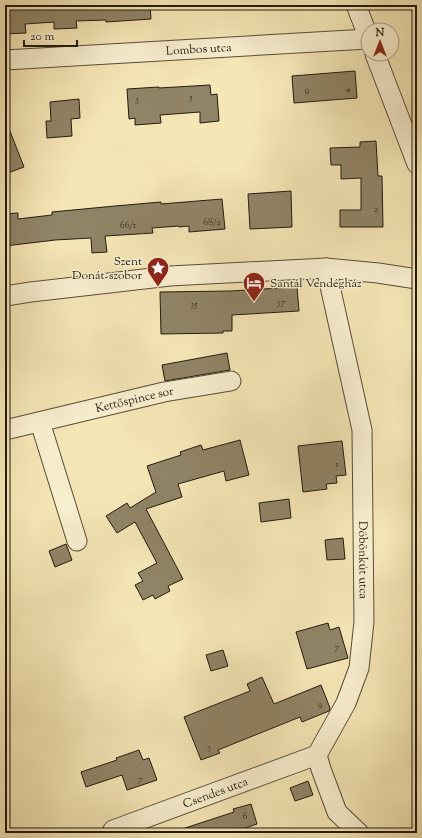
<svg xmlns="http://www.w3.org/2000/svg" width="422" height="838" font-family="'Sorts Mill Goudy',serif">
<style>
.green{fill:#d1c399;stroke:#7a6e55}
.building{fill:#908466;stroke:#231a11}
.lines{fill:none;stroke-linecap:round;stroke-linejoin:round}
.minor-casing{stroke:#584d3a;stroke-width:21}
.minor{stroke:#f8efcf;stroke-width:19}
.labels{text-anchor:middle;stroke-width:3;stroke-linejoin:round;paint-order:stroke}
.number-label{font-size:10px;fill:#3e3426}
.street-label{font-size:12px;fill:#231a11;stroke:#f8efcf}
.poi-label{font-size:12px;fill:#231a11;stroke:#f8efcf;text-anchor:end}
</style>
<rect width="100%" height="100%" fill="#f5e6b5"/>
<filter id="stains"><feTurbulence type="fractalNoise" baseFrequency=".005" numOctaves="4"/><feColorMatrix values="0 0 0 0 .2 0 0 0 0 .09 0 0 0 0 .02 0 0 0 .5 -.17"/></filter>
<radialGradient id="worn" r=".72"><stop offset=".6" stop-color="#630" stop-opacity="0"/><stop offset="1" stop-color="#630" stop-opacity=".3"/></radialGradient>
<!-- green -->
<path class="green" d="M 413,264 L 417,264 L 417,364 Z"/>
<!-- building -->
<path class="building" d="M 42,5 L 150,5 L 151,19 L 106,22 L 106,20 L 76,21 L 77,28 L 54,29 L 54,22 L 25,24 L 26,33 L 5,34 L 5,10 L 42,8 Z
M 355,71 L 357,98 L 294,103 L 292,76 Z
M 210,85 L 211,95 L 217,94 L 219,121 L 200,123 L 200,112 L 160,115 L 161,123 L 135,125 L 135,118 L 129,119 L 127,89 L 159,87 L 159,88 Z
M 79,99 L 80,118 L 71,119 L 72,136 L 47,138 L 46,121 L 51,121 L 50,102 Z
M 5,121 L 6,121 L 24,167 L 5,174 Z
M 376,141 L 378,176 L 382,176 L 383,227 L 340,227 L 340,210 L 361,210 L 361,178 L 341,179 L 341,165 L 331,165 L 330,148 L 360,147 L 360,142 Z
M 291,191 L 292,227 L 250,229 L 248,194 Z
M 222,199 L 225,229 L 189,232 L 189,226 L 179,227 L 179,226 L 152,228 L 153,233 L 105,236 L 107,252 L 92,253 L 91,238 L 55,240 L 5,246 L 5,214 L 18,213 L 18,219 L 52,215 L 52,212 L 115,206 L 161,202 L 161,204 Z
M 297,287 L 299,311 L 232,315 L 232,331 L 223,331 L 223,333 L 161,334 L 160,292 L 231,291 Z
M 227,353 L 230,370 L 165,381 L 162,365 Z
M 240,440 L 249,475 L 226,481 L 224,471 L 178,484 L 182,497 L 146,509 L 183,579 L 168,586 L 170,591 L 155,599 L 153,595 L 143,600 L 135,585 L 143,581 L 138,573 L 157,563 L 135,522 L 117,533 L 106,516 L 127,503 L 130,508 L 156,492 L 147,466 L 181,455 L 180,452 L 201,445 L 203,450 Z
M 342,441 L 346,475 L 336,476 L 337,483 L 326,484 L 327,489 L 303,492 L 298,446 Z
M 289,499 L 291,518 L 261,522 L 259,503 Z
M 343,538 L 345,559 L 327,560 L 325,540 Z
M 66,544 L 72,560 L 55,567 L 49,551 Z
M 328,623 L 330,630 L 339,627 L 348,658 L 307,669 L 296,632 Z
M 223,650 L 228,666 L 211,671 L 206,655 Z
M 262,677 L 274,704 L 321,685 L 330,708 L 329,711 L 302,722 L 300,717 L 218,750 L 220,753 L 201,760 L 184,717 L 250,691 L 247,684 Z
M 139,750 L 143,760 L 149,758 L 157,780 L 127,790 L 122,775 L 86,787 L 81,772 L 117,760 L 116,758 Z
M 308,781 L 313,795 L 295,801 L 290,788 Z
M 251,804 L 257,824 L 231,833 L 179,833 L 179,830 L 234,812 L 233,809 Z"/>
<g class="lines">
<!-- minor casing -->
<g class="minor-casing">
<g id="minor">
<path d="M 356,5 L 368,36"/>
<path d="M 375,54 L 417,164"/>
<path id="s1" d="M 5,60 L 368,39"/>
<path id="s2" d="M 326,268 L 362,430 L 364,622 L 359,668 L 346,703 L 317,755 L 321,769 L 337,812 L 359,833"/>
<path d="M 5,296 L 31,292 L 170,276 L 326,268 L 378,273 L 417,279"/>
<path d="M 40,422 L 77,541"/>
<path id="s3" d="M 5,430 L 164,392 L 231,381"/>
<path id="s4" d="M 113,830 L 317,755"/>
</g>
</g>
<!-- minor -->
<use href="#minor" class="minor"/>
</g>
<!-- icons -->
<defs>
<g id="sight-pin" transform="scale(1.15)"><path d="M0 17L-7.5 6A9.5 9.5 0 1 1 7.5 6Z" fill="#8f2418" stroke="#f8efcf"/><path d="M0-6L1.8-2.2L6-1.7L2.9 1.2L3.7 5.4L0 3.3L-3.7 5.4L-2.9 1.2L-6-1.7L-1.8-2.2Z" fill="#fff"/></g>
<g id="hotel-pin" transform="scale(1.15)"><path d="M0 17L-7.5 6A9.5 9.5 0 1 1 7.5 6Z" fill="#8f2418" stroke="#f8efcf"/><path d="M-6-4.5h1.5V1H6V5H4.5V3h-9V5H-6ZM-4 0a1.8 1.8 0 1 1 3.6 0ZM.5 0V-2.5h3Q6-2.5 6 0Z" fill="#fff"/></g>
</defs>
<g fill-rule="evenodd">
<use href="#sight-pin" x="158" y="268"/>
<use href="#hotel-pin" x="254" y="283"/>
</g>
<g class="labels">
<!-- number labels -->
<g class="number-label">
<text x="348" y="91">4</text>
<text x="307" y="93">9</text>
<text x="191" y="100">5</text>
<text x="137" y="102">3</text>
<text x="376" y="212">2</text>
<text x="212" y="225">68/2</text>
<text x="128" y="228">66/1</text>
<text x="281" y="305">37</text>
<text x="194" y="307">35</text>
<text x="337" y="467">1</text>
<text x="337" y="650">7</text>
<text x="320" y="707">9</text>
<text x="209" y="750">3</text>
<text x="140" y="782">7</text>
<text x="245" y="819">6</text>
</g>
<!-- street labels -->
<g class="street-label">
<text dy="4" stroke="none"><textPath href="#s1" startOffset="194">Lombos utca</textPath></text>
<text dy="4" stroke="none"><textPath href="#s3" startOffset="133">Kettőspince sor</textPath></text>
<text dy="4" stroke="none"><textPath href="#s2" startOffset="296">Döbönkút utca</textPath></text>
<text dy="4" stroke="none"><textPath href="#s4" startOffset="109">Csendes utca</textPath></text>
</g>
<!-- poi labels -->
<g class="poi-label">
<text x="142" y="265">Szent<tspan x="142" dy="14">Donát-szobor</tspan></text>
<text x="270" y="287" text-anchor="start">Santál Vendégház</text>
</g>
</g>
<!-- margin -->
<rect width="422" height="838" fill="none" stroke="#f5e6b5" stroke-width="20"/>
<rect x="6" y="6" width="410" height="826" fill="none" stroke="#231a11" stroke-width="2"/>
<rect x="10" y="10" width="402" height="818" fill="none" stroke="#231a11"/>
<!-- north arrow -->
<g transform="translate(380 42)"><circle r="19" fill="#f8efcf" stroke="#a39a83"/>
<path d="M0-3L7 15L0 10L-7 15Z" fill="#8f2418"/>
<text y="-6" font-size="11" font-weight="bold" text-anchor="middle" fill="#231a11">N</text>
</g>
<!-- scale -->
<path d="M24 40v6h53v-6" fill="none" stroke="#231a11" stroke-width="2"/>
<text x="30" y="40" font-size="12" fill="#231a11" stroke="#f8efcf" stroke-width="3" paint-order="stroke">20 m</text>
<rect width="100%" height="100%" filter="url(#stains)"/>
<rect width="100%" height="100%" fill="url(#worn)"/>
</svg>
